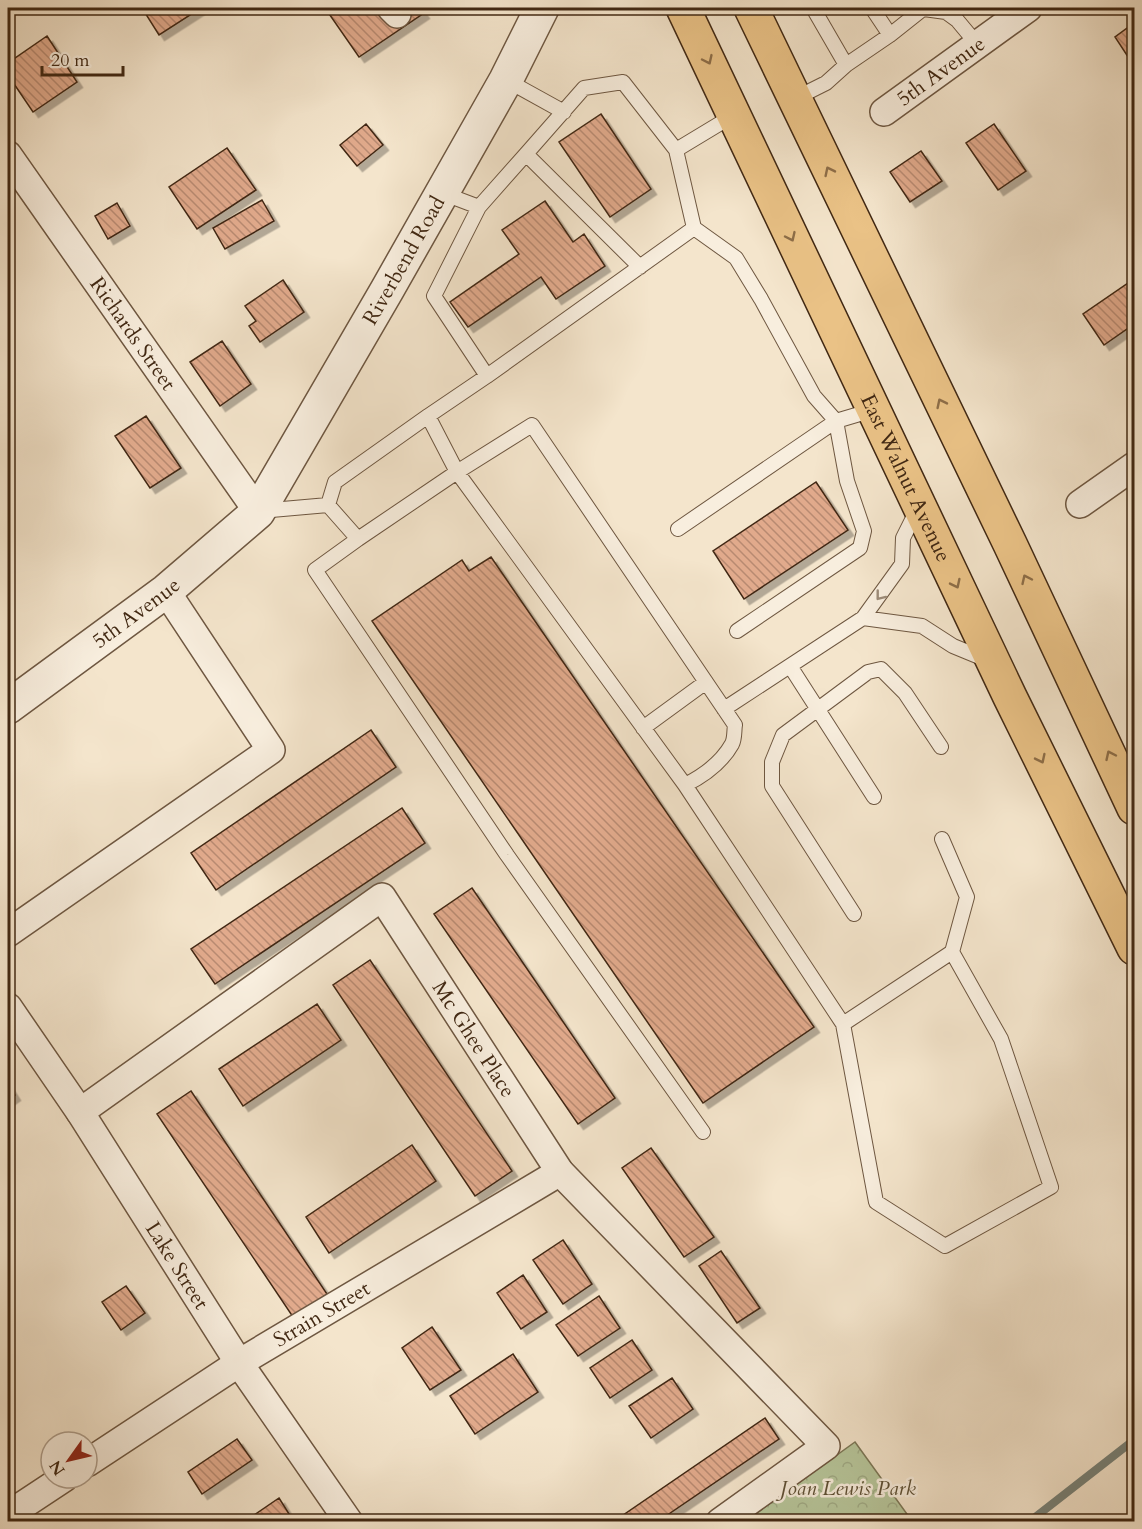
<svg xmlns="http://www.w3.org/2000/svg" width="1142" height="1529" font-family="Cardo,serif">
<style>
.forest{fill:url(#forest-crowns);stroke:#7c7757;stroke-width:1.5}
.lines{fill:none;stroke-linecap:round;stroke-linejoin:round}
.stream{stroke:#788279;stroke-width:8}
.building{fill:url(#building-back-hatch);stroke:#412813;stroke-width:1.5;filter:url(#shadow)}
.service-casing{stroke:#6e5741;stroke-width:16}
.minor-casing{stroke:#6e5741;stroke-width:30}
.tertiary-casing{stroke:#6e5741;stroke-width:36}
.primary-casing{stroke:#412813;stroke-width:36}
.service{stroke:#f8eede;stroke-width:14}
.minor{stroke:#f8eede;stroke-width:27}
.tertiary{stroke:#f8eede;stroke-width:33}
.primary{stroke:#eac286;stroke-width:33}
.oneway{stroke:#8d6d47}
.oneway2{stroke:#9c8b78}
.labels{text-anchor:middle;stroke-width:5;stroke-linejoin:round;paint-order:stroke}
.street-label{font-size:21px;fill:#412813;stroke:#f8eede}
.park-label{font-size:21px;font-style:italic;fill:#5e5035;stroke:#f8eede}
</style>
<defs>
<pattern id="forest-crowns" width="20" height="18" patternUnits="userSpaceOnUse" patternTransform="scale(1.5)"><rect width="20" height="18" fill="#b7c69b"/><path d="M2 6a3 3 0 1 1 6 0M12 15a3 3 0 1 1 6 0" fill="none" stroke="#9faa85"/></pattern>
<pattern id="building-back-hatch" width="6" height="6" patternUnits="userSpaceOnUse" patternTransform="scale(1.5)"><rect width="6" height="6" fill="#e1aa8c"/><path d="M-1 5l2 2M0 0l6 6M5-1l2 2" fill="none" stroke="#b88a71"/></pattern>
<filter id="shadow"><feDropShadow dx="5.5" dy="5.5" stdDeviation="0" flood-color="#0004"/></filter>
</defs>
<rect width="100%" height="100%" fill="#f4e5cc"/>
<filter id="stains"><feTurbulence type="fractalNoise" baseFrequency=".00333" numOctaves="4"/><feColorMatrix values="0 0 0 0 .2 0 0 0 0 .09 0 0 0 0 .02 0 0 0 .5 -.17"/></filter>
<radialGradient id="worn" r=".72"><stop offset=".6" stop-color="#630" stop-opacity="0"/><stop offset="1" stop-color="#630" stop-opacity=".3"/></radialGradient>
<!-- forest -->
<path class="forest" d="M 855,1442 L 912,1521 L 744,1522 Z"/>
<g class="lines">
<!-- stream -->
<path class="stream" d="M 1029,1522 L 1134,1440"/>
</g>
<!-- building -->
<path class="building" d="M 142,8 L 201,8 L 159,35 Z
M 325,8 L 420,8 L 424,13 L 359,57 Z
M 1134,23 L 1134,66 L 1115,37 Z
M 47,36 L 77,82 L 33,112 L 8,75 L 8,63 Z
M 601,114 L 651,189 L 610,217 L 559,142 Z
M 366,124 L 383,145 L 357,166 L 340,145 Z
M 994,124 L 1026,171 L 998,190 L 966,143 Z
M 227,148 L 256,190 L 197,229 L 169,187 Z
M 921,151 L 942,181 L 910,202 L 890,172 Z
M 262,200 L 274,221 L 225,249 L 213,228 Z
M 545,201 L 573,242 L 584,234 L 605,266 L 556,299 L 541,277 L 468,327 L 450,302 L 519,254 L 502,230 Z
M 117,203 L 130,226 L 108,239 L 95,216 Z
M 1134,279 L 1134,324 L 1104,345 L 1083,314 Z
M 283,280 L 304,312 L 260,342 L 249,326 L 256,321 L 245,306 Z
M 222,341 L 251,384 L 220,406 L 190,362 Z
M 146,416 L 181,468 L 150,488 L 115,436 Z
M 816,482 L 848,530 L 744,599 L 713,551 Z
M 491,557 L 814,1027 L 703,1103 L 372,621 L 462,560 L 469,571 Z
M 371,730 L 396,767 L 216,890 L 191,853 Z
M 402,808 L 425,843 L 215,984 L 191,949 Z
M 472,888 L 615,1098 L 578,1124 L 434,914 Z
M 370,960 L 512,1171 L 475,1196 L 333,985 Z
M 317,1004 L 341,1040 L 243,1106 L 219,1069 Z
M 8,1084 L 15,1095 L 8,1100 Z
M 191,1091 L 327,1294 L 293,1317 L 157,1114 Z
M 412,1145 L 436,1181 L 329,1253 L 306,1217 Z
M 651,1148 L 714,1237 L 684,1257 L 622,1168 Z
M 563,1240 L 592,1284 L 563,1304 L 533,1260 Z
M 721,1251 L 760,1308 L 737,1323 L 699,1266 Z
M 523,1275 L 547,1312 L 521,1329 L 497,1293 Z
M 126,1286 L 145,1313 L 121,1330 L 102,1302 Z
M 599,1296 L 620,1328 L 578,1356 L 556,1325 Z
M 432,1327 L 461,1370 L 430,1390 L 402,1348 Z
M 632,1340 L 652,1370 L 610,1398 L 590,1368 Z
M 513,1354 L 538,1392 L 475,1434 L 450,1396 Z
M 672,1378 L 693,1409 L 651,1438 L 629,1406 Z
M 765,1418 L 779,1439 L 657,1522 L 613,1522 Z
M 237,1439 L 252,1460 L 202,1494 L 188,1472 Z
M 279,1498 L 291,1517 L 285,1522 L 244,1522 Z"/>
<g class="lines">
<!-- service casing -->
<g class="service-casing">
<path id="service" d="M 813,8 L 846,65
M 872,8 L 890,35
M 924,9 L 946,12 L 957,20 L 977,44
M 506,80 L 564,112
M 794,99 L 826,83 L 846,65 L 890,35 L 924,8
M 676,150 L 734,115
M 526,154 L 640,267
M 442,193 L 479,207
M 694,228 L 736,258 L 761,299 L 814,396 L 836,421 L 873,410
M 428,416 L 487,376 L 694,228 L 676,150 L 623,82 L 584,88 L 526,154 L 479,207 L 434,296 L 487,376
M 532,425 L 735,725 C 734,730 735,738 732,744 C 722,762 703,776 685,785 L 457,472 Z
M 918,508 L 903,538 L 902,564 L 863,618 L 922,626 L 953,646 L 987,660
M 260,511 L 328,505 L 358,539 L 457,472 L 428,416 L 335,482 L 328,505
M 678,529 L 836,421 L 847,481 L 864,531 L 860,548 L 737,631
M 358,539 L 315,570 L 507,855 L 703,1132
M 790,666 L 874,797
M 724,709 L 863,618
M 643,728 L 706,682
M 685,785 L 843,1024 L 952,952 L 967,897 L 942,839
M 854,914 L 772,786 L 772,762 L 783,735 L 868,672 L 881,669 L 905,693 L 941,747
M 843,1024 L 876,1202 L 945,1246 L 1051,1187 L 1001,1039 L 952,952"/>
</g>
<!-- minor casing -->
<g class="minor-casing">
<g id="minor">
<path d="M 391,8 L 397,14"/>
<path id="s1" d="M 884,112 L 1028,8"/>
<path id="s2" d="M 8,155 L 258,512"/>
<path d="M 1080,504 L 1134,466"/>
<path d="M 8,933 L 271,750 L 166,591"/>
<path id="s3" d="M 8,1007 L 80,1112 L 239,1363 L 349,1522"/>
<path id="s4" d="M 80,1112 L 382,897 L 560,1172 L 826,1446 L 720,1522"/>
<path id="s5" d="M 87,1463 L 239,1363 L 560,1172"/>
<path d="M 8,1515 L 64,1478"/>
</g>
</g>
<!-- tertiary casing -->
<g class="tertiary-casing">
<g id="tertiary">
<path id="s6" d="M 8,707 L 166,591 L 258,512 L 387,290 L 506,80 L 542,8"/>
</g>
</g>
<!-- primary casing -->
<g class="primary-casing">
<g id="primary">
<path id="s7" d="M 683,8 L 1010,697 L 1134,948"/>
<path d="M 751,8 L 1010,544 L 1134,808"/>
</g>
</g>
<!-- service -->
<use href="#service" class="service"/>
<!-- minor -->
<use href="#minor" class="minor"/>
<!-- tertiary -->
<use href="#tertiary" class="tertiary"/>
<!-- primary -->
<use href="#primary" class="primary"/>
</g>
<!-- one-way arrows -->
<defs><path id="oneway-chevron" d="M-2-3.5L2.5 0L-2 3.5" fill="none" stroke-width="1.6" stroke-linecap="round" stroke-linejoin="round" transform="scale(1.5)"/></defs>
<g class="oneway">
<use href="#oneway-chevron" transform="translate(708 60) rotate(65)"/>
<use href="#oneway-chevron" transform="translate(829 171) rotate(-116)"/>
<use href="#oneway-chevron" transform="translate(791 237) rotate(65)"/>
<use href="#oneway-chevron" transform="translate(941 403) rotate(-116)"/>
<use href="#oneway-chevron" transform="translate(1026 579) rotate(-115)"/>
<use href="#oneway-chevron" transform="translate(956 584) rotate(64)"/>
<use href="#oneway-chevron" transform="translate(1110 755) rotate(-115)"/>
<use href="#oneway-chevron" transform="translate(1041 759) rotate(64)"/>
</g>
<use class="oneway2" href="#oneway-chevron" transform="translate(880 596) rotate(128)"/>
<g class="labels">
<!-- street labels -->
<g class="street-label">
<text dy="7" stroke="none"><textPath href="#s1" startOffset="70">5th Avenue</textPath></text>
<text dy="7" stroke="none"><textPath href="#s6" startOffset="608">Riverbend Road</textPath></text>
<text dy="7" stroke="none"><textPath href="#s2" startOffset="218">Richards Street</textPath></text>
<text dy="7" stroke="none"><textPath href="#s7" startOffset="520">East Walnut Avenue</textPath></text>
<text dy="7" stroke="none"><textPath href="#s6" startOffset="159">5th Avenue</textPath></text>
<text dy="7" stroke="none"><textPath href="#s4" startOffset="540">Mc Ghee Place</textPath></text>
<text dy="7" stroke="none"><textPath href="#s3" startOffset="309">Lake Street</textPath></text>
<text dy="7" stroke="none"><textPath href="#s5" startOffset="278">Strain Street</textPath></text>
</g>
<!-- park labels -->
<g class="park-label">
<text x="848" y="1495">Joan Lewis Park</text>
</g>
</g>
<!-- margin -->
<rect width="1142" height="1529" fill="none" stroke="#f4e5cc" stroke-width="30"/>
<rect x="9" y="9" width="1124" height="1511" fill="none" stroke="#412813" stroke-width="3"/>
<rect x="15" y="15" width="1112" height="1499" fill="none" stroke="#412813" stroke-width="1.5"/>
<!-- north arrow -->
<g transform="translate(69 1460) rotate(236)"><circle r="28" fill="#f8eede" stroke="#af9f8d" stroke-width="1.5"/>
<path d="M0-4.5L10 22L0 15L-10 22Z" fill="#8f2418"/>
<text y="-9" font-size="16" font-weight="bold" text-anchor="middle" fill="#412813">N</text>
</g>
<!-- scale -->
<path d="M42 66v9h81v-9" fill="none" stroke="#412813" stroke-width="3"/>
<text x="51" y="66" font-size="18" fill="#412813" stroke="#f8eede" stroke-width="4.5" paint-order="stroke">20 m</text>
<rect width="100%" height="100%" filter="url(#stains)"/>
<rect width="100%" height="100%" fill="url(#worn)"/>
</svg>
